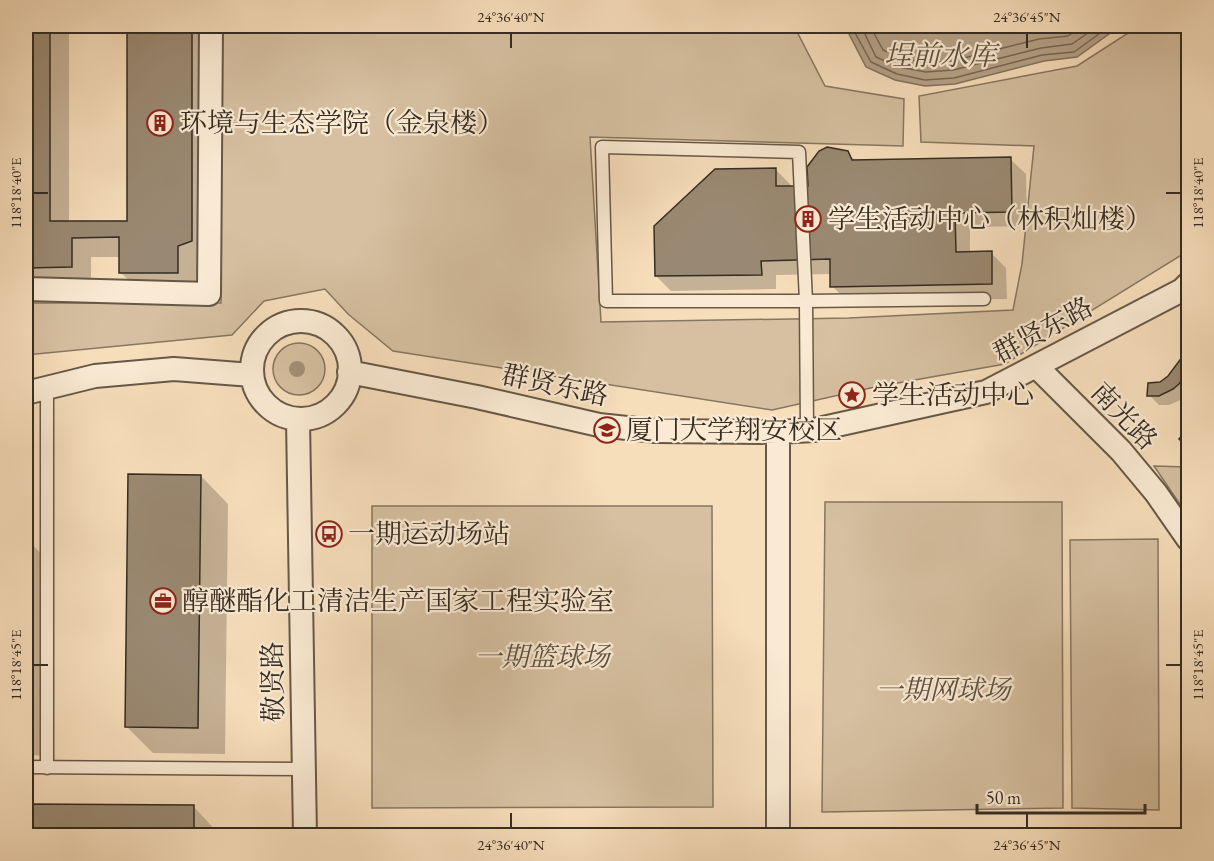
<svg xmlns="http://www.w3.org/2000/svg" width="1214" height="861" font-family="'EB Garamond','Noto Serif SC',serif">
<style>
.green{fill:#d6c0a1;stroke:#867662;stroke-width:1.5}
.water{fill:#b5a187;stroke:#82725f;stroke-width:1.5}
.shadow{fill:#0003;fill-rule:evenodd}
.lines{fill:none;stroke-linecap:round;stroke-linejoin:round}
.shore{stroke:#756654;stroke-width:1.5}
.building{fill:#9a8972;stroke:#352c22;stroke-width:1.5}
.service-casing{stroke:#665848;stroke-width:15}
.minor-casing{stroke:#665848;stroke-width:26}
.service{stroke:#faead3;stroke-width:12}
.minor{stroke:#faead3;stroke-width:22}
.tree{fill:#a29078}
.ticks{fill:none;stroke:#352c22;stroke-width:2}
.labels{text-anchor:middle;stroke-width:4.5;stroke-linejoin:round;paint-order:stroke}
.poi-label{font-size:27px;fill:#352c22;stroke:#faead3;text-anchor:start}
.street-label{font-size:27px;fill:#352c22;stroke:#faead3}
.park-label{font-size:27px;font-style:italic;fill:#5d5142;stroke:#faead3}
.water-label{font-size:28px;font-style:italic;fill:#5b4f40;stroke:#faead3}
.neatline{fill:none;stroke:#352c22;stroke-width:2}
.ticks-label{font-size:15px;text-anchor:middle;fill:#352c22}
</style>
<rect width="100%" height="100%" fill="#f7debb"/>
<filter id="stains"><feTurbulence type="fractalNoise" baseFrequency=".00333" numOctaves="4"/><feColorMatrix values="0 0 0 0 .2 0 0 0 0 .09 0 0 0 0 .02 0 0 0 .5 -.17"/></filter>
<radialGradient id="worn" r=".72"><stop offset=".6" stop-color="#630" stop-opacity="0"/><stop offset="1" stop-color="#630" stop-opacity=".3"/></radialGradient>
<!-- green -->
<path class="green" d="M 222,26 L 794,26 L 825,86 L 904,99 L 903,146 L 590,137 L 601,322 L 849,318 L 1013,310 L 1022,264 L 1034,146 L 921,142 L 919,96 L 1077,66 L 1139,26 L 1188,26 L 1188,251 L 1005,364 L 875,387 L 772,410 L 393,351 L 348,314 L 325,289 L 264,301 L 232,335 L 26,355 L 26,303 L 221,303 Z
M273 369a26 26 0 1 1 52 0a26 26 0 1 1-52 0Z
M 1154,466 L 1188,467 L 1188,516 Z
M 825,502 L 1062,502 L 1063,808 L 822,812 Z
M 372,506 L 712,506 L 713,807 L 372,808 Z
M 1158,539 L 1159,810 L 1072,808 L 1070,540 Z"/>
<!-- water -->
<path class="water" d="M 848,26 L 1120,26 L 1077,57 L 1044,61 L 955,84 L 925,86 L 895,80 L 866,67 L 848,32 Z"/>
<!-- shadow -->
<path class="shadow" d="M 26,26 L 211,26 L 211,261 L 197,266 L 197,292 L 141,292 L 121,273 L 121,257 L 91,257 L 91,286 L 26,287 ZM 69,32 L 129,32 L 129,223 L 69,223 Z
M 847,152 L 856,161 L 1010,159 L 1026,174 L 1027,226 L 970,227 L 970,253 L 991,253 L 1006,268 L 1007,299 L 847,301 L 832,286 L 832,274 L 776,275 L 776,289 L 671,291 L 656,276 L 775,169 L 790,184 L 790,188 L 809,187 Z
M 1183,358 L 1188,363 L 1188,392 L 1183,399 L 1169,405 L 1159,405 L 1149,395 L 1169,377 Z
M 201,476 L 228,504 L 225,754 L 153,753 L 126,726 Z
M 26,538 L 51,564 L 50,756 L 26,755 Z
M 26,806 L 194,807 L 221,836 L 26,836 Z"/>
<g class="lines">
<!-- shore -->
<path class="shore" d="M 854,26 L 854,31 L 871,62 L 897,74 L 925,80 L 954,78 L 1042,55 L 1074,52 L 1110,26
M 861,26 L 876,57 L 899,67 L 926,72 L 953,70 L 1041,48 L 1072,44 L 1098,26
M 870,26 L 883,50 L 902,58 L 926,63 L 952,61 L 1039,39 L 1068,36 L 1083,26"/>
</g>
<!-- building -->
<path class="building" d="M 26,26 L 50,26 L 50,221 L 127,221 L 127,26 L 192,26 L 192,241 L 178,246 L 178,273 L 119,273 L 119,237 L 72,238 L 72,267 L 26,268 Z
M 827,147 L 848,151 L 852,160 L 1011,157 L 1012,212 L 955,213 L 956,252 L 992,251 L 992,284 L 830,287 L 830,259 L 761,261 L 762,275 L 655,276 L 654,226 L 715,169 L 776,168 L 776,186 L 808,186 L 807,167 L 819,151 Z
M 1183,356 L 1188,361 L 1188,371 L 1179,384 L 1173,389 L 1159,396 L 1147,396 L 1148,383 L 1160,382 L 1168,376 Z
M 1188,428 L 1188,448 L 1179,439 Z
M 128,474 L 201,475 L 198,728 L 125,727 Z
M 26,804 L 194,805 L 194,836 L 26,836 Z"/>
<g class="lines">
<!-- service casing -->
<g class="service-casing">
<path id="service" d="M 47,388 L 47,768
M 807,431 L 806,301 L 606,301 L 602,147 L 799,152 L 806,301 L 984,299
M 26,767 L 303,769"/>
</g>
<!-- minor casing -->
<g class="minor-casing">
<path id="minor" d="M 26,289 L 209,294 L 211,26
M252 370a49 49 0 1 1 98 0a49 49 0 1 1-98 0Z
M 1036,366 L 1121,451 L 1156,493 L 1188,539
M 349,372 L 477,397 L 599,425 L 655,431 L 778,432 L 814,430 L 986,392 L 1182,290 L 1188,284
M 26,393 L 95,376 L 174,369 L 252,375
M 298,420 L 305,836
M 778,432 L 778,836"/>
</g>
<!-- service -->
<use href="#service" class="service"/>
<!-- minor -->
<use href="#minor" class="minor"/>
</g>
<!-- trees -->
<circle class="tree" cx="297" cy="369" r="8"/>
<!-- ticks -->
<path class="ticks" d="M 511,33 L 511,48M 1027,33 L 1027,48M 33,193 L 48,193M 1166,193 L 1181,193M 33,665 L 48,665M 1166,665 L 1181,665M 511,813 L 511,828M 1027,813 L 1027,828"/>
<!-- icons -->
<defs>
<g id="building-ring" transform="scale(1.35)"><circle r="9.5" fill="#faead3" stroke="#8f2418" stroke-width="1.5"/><path d="M-4-6H4V6H1V3H-1V6H-4ZM-2.5-4.3h1.7v1.8h-1.7ZM.8-4.3h1.7v1.8H.8ZM-2.5-1h1.7V.8h-1.7ZM.8-1h1.7V.8H.8Z" fill="#8f2418"/></g>
<g id="sight-ring" transform="scale(1.35)"><circle r="9.5" fill="#faead3" stroke="#8f2418" stroke-width="1.5"/><path d="M0-6L1.8-2.2L6-1.7L2.9 1.2L3.7 5.4L0 3.3L-3.7 5.4L-2.9 1.2L-6-1.7L-1.8-2.2Z" fill="#8f2418"/></g>
<g id="university-ring" transform="scale(1.35)"><circle r="9.5" fill="#faead3" stroke="#8f2418" stroke-width="1.5"/><path d="M0-5L7-2L0 1L-7-2ZM-4 1L0 2.5L4 1V4Q0 6-4 4Z" fill="#8f2418"/></g>
<g id="bus-ring" transform="scale(1.35)"><circle r="9.5" fill="#faead3" stroke="#8f2418" stroke-width="1.5"/><path d="M-5-6H5V4H4V6H2V4H-2V6H-4V4H-5ZM-3.5-4V0h7V-4ZM-3.5 1.2v1.5H-2V1.2ZM2 1.2v1.5H3.5V1.2Z" fill="#8f2418"/></g>
<g id="office-ring" transform="scale(1.35)"><circle r="9.5" fill="#faead3" stroke="#8f2418" stroke-width="1.5"/><path d="M-6-3h4V-5.5h4V-3h4V5H-6ZM-1-4.5V-3h2v-1.5ZM-6 0V1H6V0Z" fill="#8f2418"/></g>
</defs>
<g fill-rule="evenodd">
<use href="#building-ring" x="160" y="123"/>
<use href="#building-ring" x="808" y="219"/>
<use href="#sight-ring" x="852" y="395"/>
<use href="#university-ring" x="607" y="430"/>
<use href="#bus-ring" x="329" y="534"/>
<use href="#office-ring" x="163" y="601"/>
</g>
<g class="labels">
<!-- poi labels -->
<g class="poi-label">
<text x="180" y="132">环境与生态学院（金泉楼）</text>
<text x="828" y="228">学生活动中心（林积灿楼）</text>
<text x="872" y="404">学生活动中心</text>
<text x="626" y="439">厦门大学翔安校区</text>
<text x="348" y="543">一期运动场站</text>
<text x="182" y="610">醇醚酯化工清洁生产国家工程实验室</text>
</g>
<!-- street labels -->
<g class="street-label">
<text transform="translate(1043 330) rotate(-28)" y="9">群贤东路</text>
<text transform="translate(555 385) rotate(12)" y="9">群贤东路</text>
<text transform="translate(1124 416) rotate(46)" y="9">南光路</text>
<text transform="translate(273 682) rotate(-91)" y="9">敬贤路</text>
</g>
<!-- park labels -->
<g class="park-label">
<text x="542" y="666">一期篮球场</text>
<text x="943" y="699">一期网球场</text>
</g>
<!-- water labels -->
<g class="water-label">
<text x="940" y="65">埕前水库</text>
</g>
</g>
<!-- margin -->
<rect width="1214" height="861" fill="none" stroke="#f7debb" stroke-width="66"/>
<!-- scale -->
<path d="M977 804v9h168v-9" fill="none" stroke="#352c22" stroke-width="3"/>
<text x="986" y="804" font-size="18" fill="#352c22" stroke="#faead3" stroke-width="4.5" paint-order="stroke">50 m</text>
<rect x="33" y="33" width="1148" height="795" class="neatline"/>
<g class="ticks-label">
<text x="511" y="22">24°36'40"N</text>
<text x="1027" y="22">24°36'45"N</text>
<text transform="translate(1198 193) rotate(-90)" y="5">118°18'40"E</text>
<text transform="translate(16 193) rotate(-90)" y="5">118°18'40"E</text>
<text transform="translate(16 665) rotate(-90)" y="5">118°18'45"E</text>
<text transform="translate(1198 665) rotate(-90)" y="5">118°18'45"E</text>
<text x="511" y="850">24°36'40"N</text>
<text x="1027" y="850">24°36'45"N</text>
</g>
<rect width="100%" height="100%" filter="url(#stains)"/>
<rect width="100%" height="100%" fill="url(#worn)"/>
</svg>
